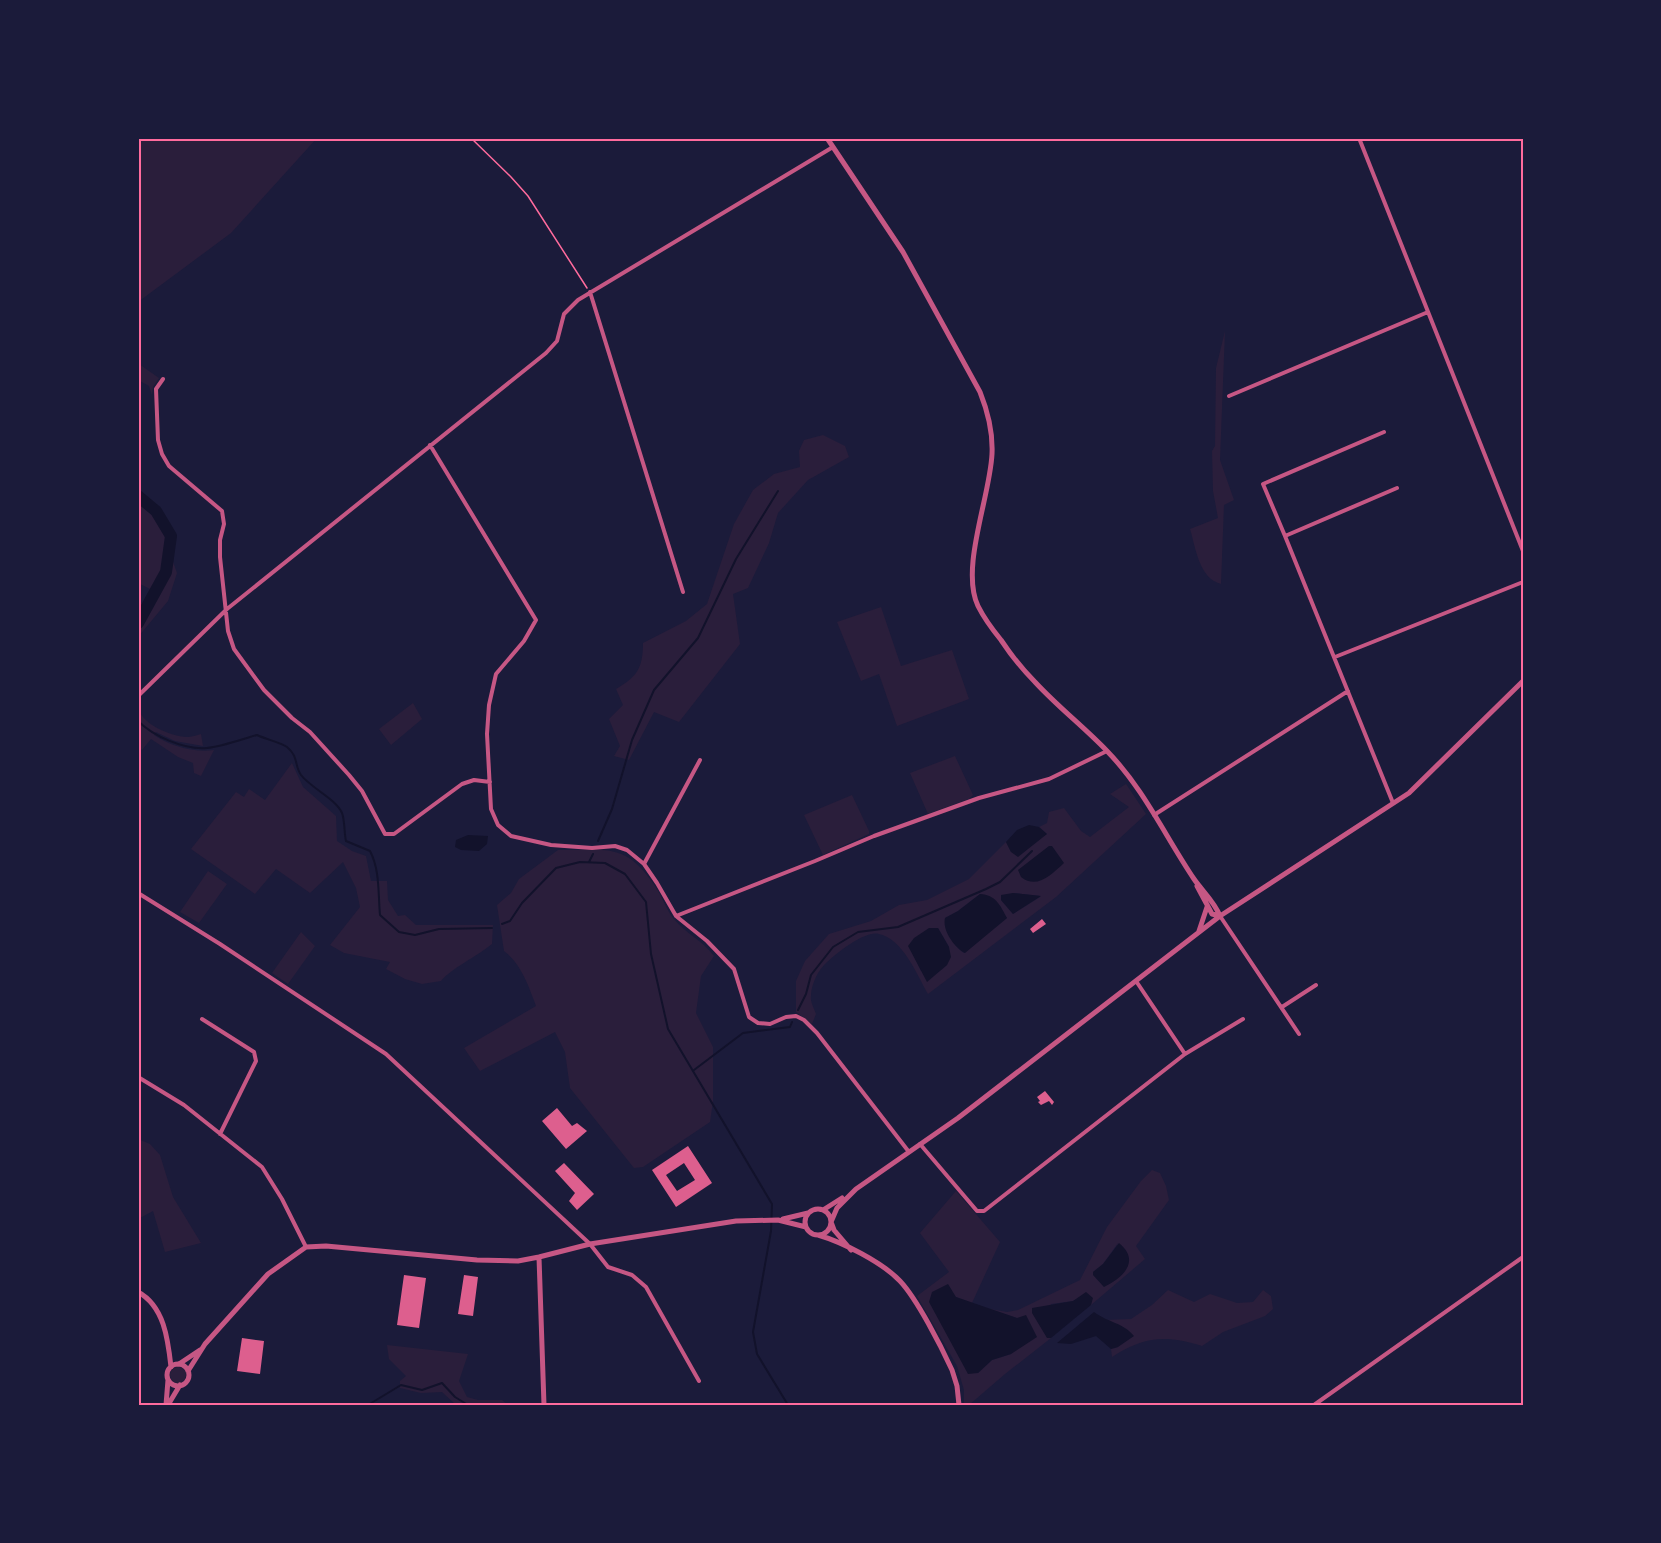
<svg xmlns="http://www.w3.org/2000/svg" width="1661" height="1543" font-family="Roboto,sans-serif">
<style>
.green{fill:#2a1e3b;fill-rule:evenodd}
.water{fill:#12122b}
.lines{fill:none;stroke-linecap:round;stroke-linejoin:round}
.stream{stroke:#12122b;stroke-width:2}
.river{stroke:#12122b;stroke-width:12}
.building{fill:#dd5f8e;fill-rule:evenodd}
.path{stroke:#ff6b9d;stroke-width:1.5}
.minor{stroke:#c65784;stroke-width:4}
.tertiary{stroke:#c65784;stroke-width:5}
.neatline{fill:none;stroke:#ff6b9d;stroke-width:2}
</style>
<rect width="100%" height="100%" fill="#1b1b3a"/>
<!-- green -->
<path class="green" d="M 138,138 L 317,138 L 231,233 L 138,302 Z
M 1225,331 L 1220,460 L 1234,500 L 1224,505 L 1221,584 C 1199,578 1196,549 1190,529 L 1218,518 L 1213,491 L 1212,451 L 1215,446 L 1216,368 Z
M 139,364 L 159,378 L 153,387 L 152,395 L 149,386 L 138,380 Z
M 823,435 L 845,446 L 849,457 L 808,480 L 778,513 L 769,543 L 748,588 L 733,594 L 740,644 L 679,722 L 654,712 L 629,760 L 614,756 L 620,746 L 609,719 L 623,705 L 616,689 C 637,677 643,668 643,643 L 686,621 L 707,604 L 734,524 L 753,490 L 774,474 L 800,467 L 799,451 L 804,440 Z
M 138,491 L 159,509 L 176,537 L 171,556 L 177,573 L 168,601 L 138,637 L 138,608 L 152,590 L 138,583 Z
M 881,607 L 901,666 L 952,650 L 969,699 L 897,726 L 879,674 L 861,681 L 837,622 Z
M 413,703 L 422,719 L 391,745 L 379,729 Z
M 138,708 C 143,725 170,736 187,737 C 191,737 197,735 201,734 L 203,746 L 175,741 L 156,732 L 154,735 C 169,746 195,753 214,750 L 201,776 L 194,773 L 193,763 L 178,757 L 151,739 L 142,750 L 138,747 Z
M 955,756 L 973,795 L 969,799 L 928,814 L 910,773 Z
M 292,763 L 303,787 L 336,816 L 337,841 L 352,851 L 366,856 L 371,881 L 387,881 L 388,900 L 398,916 L 405,915 L 416,925 L 493,925 L 492,944 C 479,955 449,970 441,981 L 422,984 L 405,979 L 386,969 L 390,962 L 344,953 L 330,945 L 360,907 L 356,888 L 343,862 L 310,893 L 276,869 L 255,894 L 191,849 L 236,792 L 244,797 L 249,789 L 265,800 Z
M 1126,784 L 1146,814 L 1056,897 L 928,994 C 917,975 903,939 879,934 C 864,930 829,958 820,970 C 815,977 811,988 811,996 C 810,1002 814,1008 816,1014 L 812,1024 L 796,1012 L 796,981 L 805,961 L 829,934 L 871,921 L 899,905 L 927,900 L 969,879 L 1006,842 L 1011,852 L 1047,834 L 1039,827 L 1047,823 L 1049,812 L 1064,808 L 1081,831 L 1090,837 L 1129,807 L 1110,794 ZM 1013,893 L 1040,896 L 1040,897 L 1013,914 L 1001,900 ZM 980,894 L 1007,918 L 964,953 C 953,946 945,931 945,918 L 958,911 ZM 938,928 L 949,947 L 947,965 L 941,970 L 921,971 L 915,958 Z
M 852,795 L 869,831 L 869,834 L 823,855 L 804,815 Z
M 558,850 C 606,851 625,841 655,886 C 662,896 666,909 673,918 C 685,933 703,941 714,956 L 701,976 L 696,1013 L 713,1047 L 713,1101 L 710,1122 L 643,1167 L 634,1168 L 570,1088 L 565,1052 L 555,1032 L 480,1071 L 464,1048 L 536,1006 C 529,987 521,963 504,951 L 497,905 L 511,893 L 519,879 Z
M 208,871 L 227,884 L 199,923 L 180,912 Z
M 301,932 L 315,946 L 288,984 L 272,973 Z
M 138,1139 L 150,1144 L 160,1155 L 173,1197 L 201,1243 L 165,1252 L 153,1211 L 138,1219 Z
M 1152,1170 L 1160,1173 L 1166,1186 L 1169,1200 L 1136,1246 L 1145,1259 L 1091,1305 L 1092,1298 L 1081,1297 L 1073,1301 L 1051,1304 L 1047,1338 L 1051,1338 L 1005,1374 L 969,1405 L 964,1405 L 964,1390 L 957,1366 L 917,1296 L 949,1272 L 920,1233 L 956,1191 L 1000,1242 L 972,1303 L 956,1297 L 978,1373 L 992,1360 L 1011,1354 L 1017,1318 L 990,1309 L 1007,1312 L 1018,1310 L 1080,1280 L 1107,1227 L 1141,1181 ZM 1118,1243 L 1104,1287 L 1093,1272 L 1103,1264 Z
M 1168,1290 L 1194,1302 L 1210,1294 L 1237,1303 L 1253,1302 L 1263,1290 L 1271,1296 L 1273,1309 L 1265,1316 L 1223,1332 L 1202,1346 C 1166,1335 1145,1336 1112,1357 L 1111,1349 L 1118,1347 L 1104,1320 L 1131,1319 L 1152,1305 Z
M 387,1345 L 468,1354 L 459,1381 L 467,1397 L 478,1400 L 502,1400 L 508,1405 L 456,1405 L 442,1392 L 421,1393 L 400,1388 L 400,1381 L 406,1376 L 389,1359 Z
M170 1375a8 8 0 1 1 16 0a8 8 0 1 1-16 0Z"/>
<!-- water -->
<path class="water" d="M 1029,825 L 1039,827 L 1047,834 L 1018,857 L 1011,852 L 1006,842 L 1017,830 Z
M 468,835 L 488,836 L 487,844 L 479,851 L 461,850 L 455,847 L 456,840 Z
M 1049,846 L 1052,846 L 1064,863 C 1052,874 1037,890 1021,877 L 1018,870 Z
M 1013,893 L 1041,896 L 1013,914 L 1001,900 L 1001,895 Z
M 980,894 C 996,895 1000,905 1007,918 L 965,953 C 954,947 942,930 945,918 L 958,911 Z
M 929,928 L 938,928 L 949,947 L 951,957 L 947,965 L 927,982 L 908,946 L 914,938 Z
M 1119,1243 C 1141,1261 1123,1278 1104,1287 L 1093,1275 L 1093,1272 L 1103,1264 Z
M 948,1284 L 956,1297 L 1017,1318 L 1026,1315 L 1037,1337 L 1011,1354 L 992,1360 L 978,1373 L 968,1374 L 929,1302 L 932,1292 Z
M 1086,1292 L 1093,1298 L 1091,1305 L 1051,1338 L 1047,1338 L 1032,1313 L 1032,1308 L 1073,1301 Z
M 1094,1312 C 1107,1322 1124,1323 1134,1336 L 1118,1347 L 1111,1349 L 1096,1336 L 1071,1344 L 1057,1343 Z"/>
<g class="lines">
<!-- stream -->
<path class="stream" d="M 138,721 C 153,736 184,750 207,748 C 221,747 243,739 257,735 C 265,739 282,743 287,747 C 299,757 294,765 301,775 C 311,788 336,799 342,813 C 345,821 344,833 346,841 L 370,851 C 380,870 378,893 380,915 L 399,932 L 415,935 L 439,929 L 492,928
M 598,841 L 612,809 L 632,740 L 654,690 L 698,638 L 736,559 L 778,491
M 589,862 L 593,854
M 502,924 L 510,921 L 522,903 L 556,868 L 580,862 L 605,863 L 625,874 L 646,902 L 651,954 L 668,1029 L 772,1204 L 771,1231 L 753,1332 L 757,1354 L 788,1405
M 798,1010 L 806,994 L 811,975 L 833,947 L 858,932 L 898,927 L 986,889 L 1000,882 L 1032,851
M 694,1070 L 743,1033 L 790,1027 L 792,1022
M 368,1405 L 401,1385 L 422,1390 L 442,1383 L 455,1397 L 468,1405"/>
<!-- river -->
<path class="river" d="M 138,496 L 156,511 L 171,536 L 166,572 L 138,623"/>
</g>
<!-- building -->
<path class="building" d="M 1042,919 L 1046,924 L 1033,933 L 1030,929 Z
M 1045,1091 L 1054,1102 L 1052,1105 L 1049,1101 L 1041,1105 L 1038,1102 L 1040,1101 L 1037,1097 Z
M 557,1108 L 572,1126 L 577,1123 L 587,1131 L 566,1149 L 542,1121 Z
M 688,1146 L 712,1183 L 676,1207 L 652,1170 ZM 684,1163 L 695,1180 L 677,1191 L 666,1175 Z
M 564,1163 L 594,1194 L 577,1210 L 569,1201 L 575,1193 L 555,1171 Z
M 404,1275 L 426,1278 L 419,1328 L 397,1325 Z
M 464,1275 L 478,1277 L 473,1316 L 458,1314 Z
M 242,1338 L 264,1341 L 260,1374 L 237,1371 Z"/>
<g class="lines">
<!-- path -->
<path class="path" d="M 471,138 L 511,177 L 528,196 L 587,288"/>
<!-- minor -->
<path class="minor" d="M 1359,138 L 1523,551
M 590,292 L 683,592
M 163,379 L 156,389 L 158,440 L 162,454 L 169,466 L 222,511 L 224,524 L 220,540 L 220,557 L 228,631 L 234,649 L 264,690 L 292,718 L 310,732 L 349,775 L 362,791 L 385,834 L 394,834 L 462,784 L 474,780 L 490,782
M 1229,396 L 1428,312
M 430,445 L 536,620 L 524,641 L 496,674 L 489,705 L 487,734 L 491,809 L 498,825 L 511,836 L 551,845 L 592,848 L 615,846 L 627,850 L 644,864 L 657,883 L 676,916 L 707,941 L 734,969 L 749,1017 L 758,1023 L 770,1024 L 786,1017 L 796,1016 L 804,1020 L 817,1033 L 909,1152
M 1285,536 L 1263,484 L 1384,432
M 1335,657 L 1523,582
M 138,696 L 227,609 L 546,353 L 557,341 L 564,314 L 578,300 L 833,147
M 1393,803 L 1285,536 L 1397,488
M 1154,815 L 1348,691
M 644,864 L 700,760
M 138,893 L 220,944 L 386,1054 L 590,1244 L 608,1267 L 632,1275 L 646,1287 L 699,1381
M 676,916 L 815,861 L 874,836 L 979,798 L 1049,779 L 1107,751
M 1220,916 L 1299,1034
M 1136,981 L 1185,1054
M 1282,1007 L 1316,985
M 202,1019 L 254,1052 L 256,1061 L 220,1134
M 138,1077 L 184,1105 L 262,1167 L 282,1199 L 306,1247
M 920,1144 L 977,1211 L 984,1211 L 1185,1054 L 1243,1019
M 1314,1405 L 1523,1257"/>
<!-- tertiary -->
<path class="tertiary" d="M 827,138 L 903,252 L 980,392 C 988,412 993,433 992,454 C 990,497 960,568 978,606 C 984,618 992,629 1001,640 C 1011,655 1022,669 1035,682 C 1058,707 1084,727 1107,751 C 1144,789 1165,836 1194,879 C 1203,892 1214,901 1220,916
M 1197,886 L 1212,914 L 1220,916
M 1199,931 L 1207,907
M805 1222a13 13 0 1 1 26 0a13 13 0 1 1-26 0Z
M 823,1210 L 842,1198
M 783,1219 L 808,1213
M 818,1235 C 842,1242 882,1262 900,1281 C 917,1299 941,1346 952,1370 L 957,1386 L 959,1405
M 851,1250 L 834,1230 L 831,1222 L 837,1208 L 856,1189 L 958,1118 L 1220,916 L 1409,793 L 1523,681
M 539,1257 L 544,1405
M 138,1292 C 164,1306 168,1339 171,1367
M 179,1364 L 200,1350
M167 1375a11 11 0 1 1 22 0a11 11 0 1 1-22 0Z
M 188,1371 L 205,1344 L 268,1274 L 306,1247 L 326,1246 L 477,1260 L 518,1261 L 539,1257 L 590,1244 L 736,1221 L 778,1220 L 806,1227
M 166,1405 L 168,1380
M 168,1405 L 180,1385"/>
</g>
<!-- border -->
<rect width="1661" height="1543" fill="none" stroke="#1b1b3a" stroke-width="279"/>
<rect x="140" y="140" width="1382" height="1264" class="neatline"/>
</svg>
